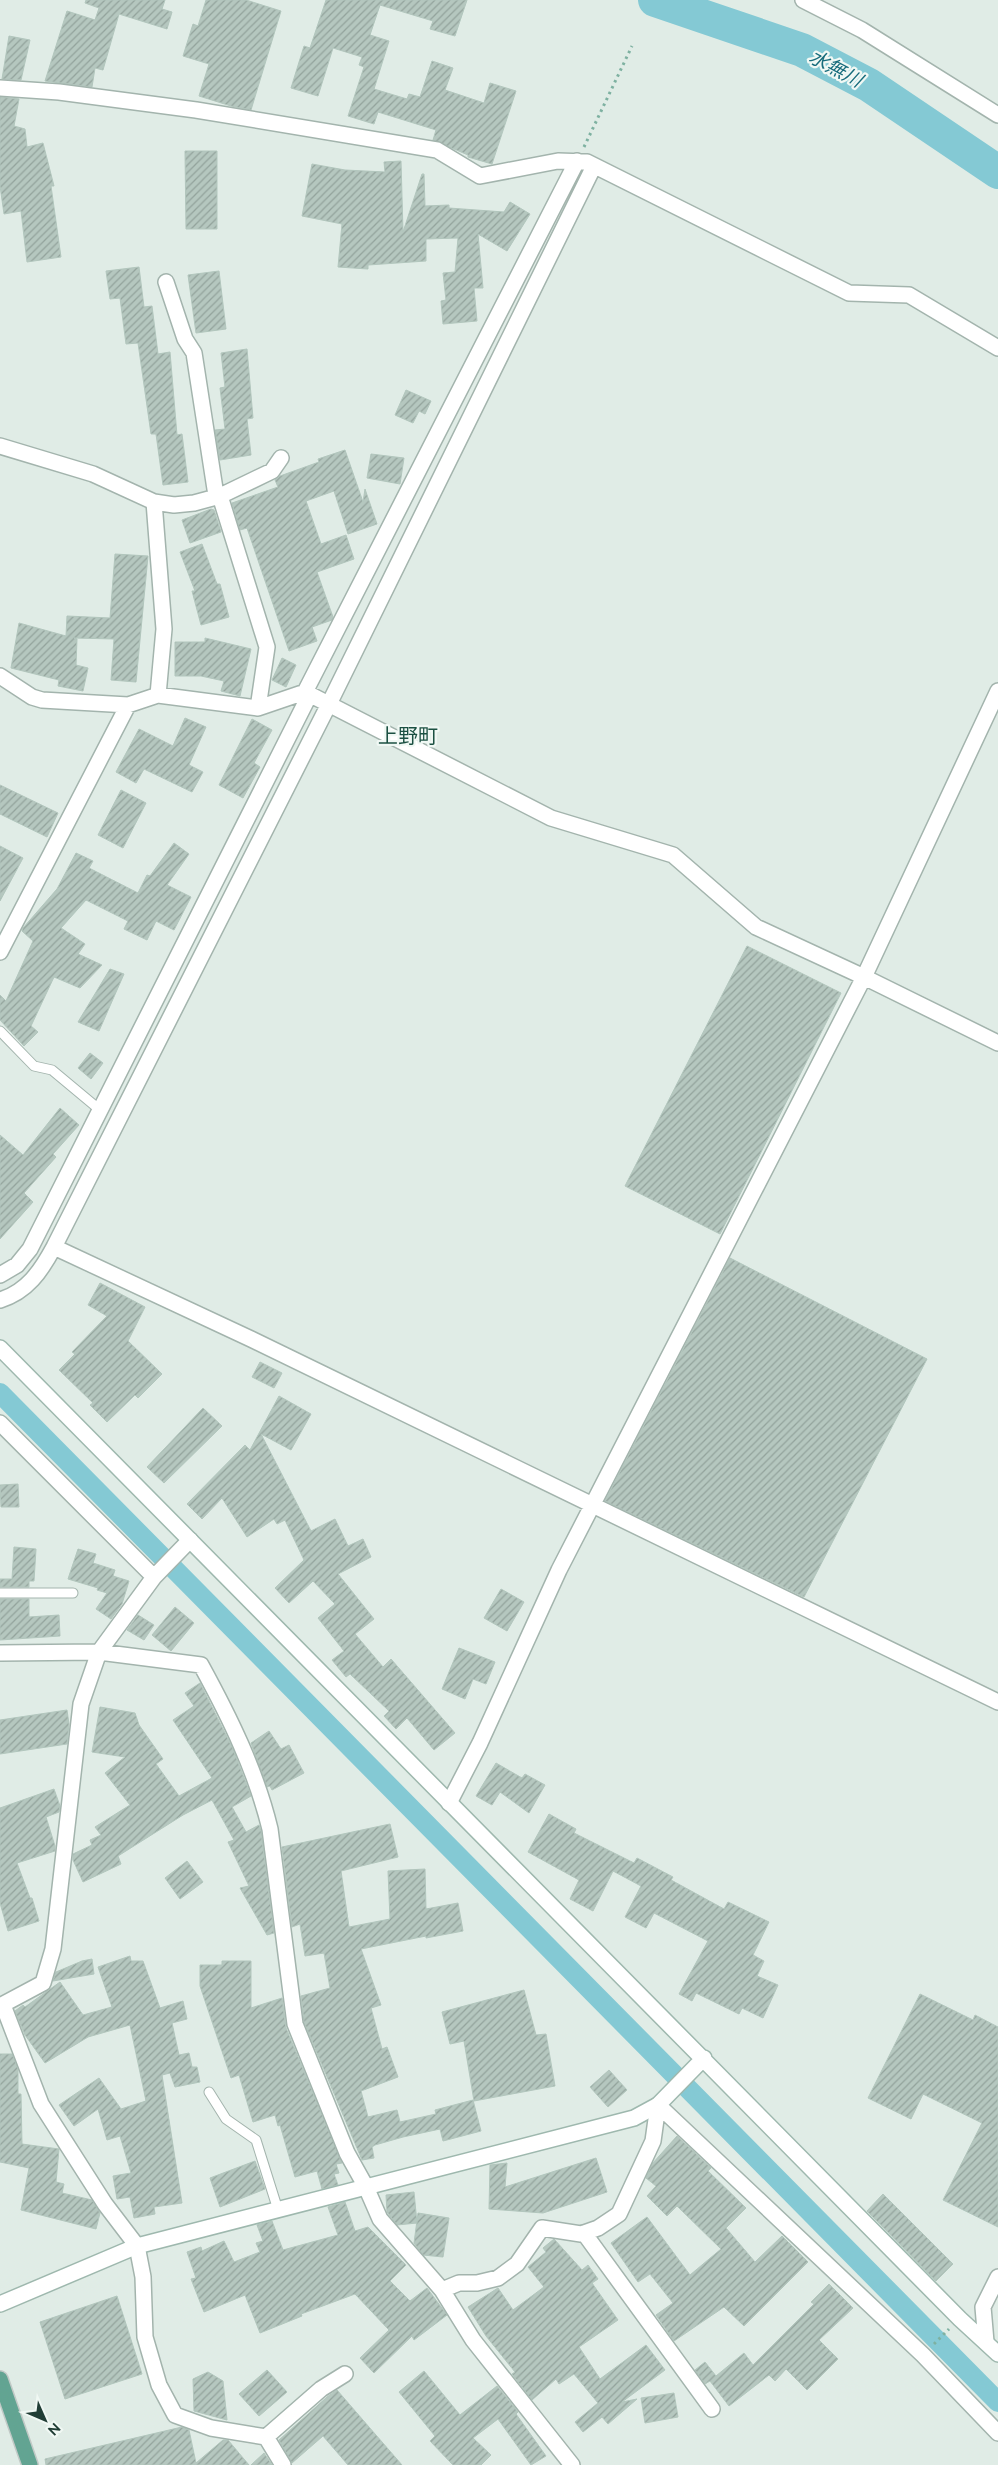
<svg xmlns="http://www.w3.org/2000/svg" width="998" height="2465" font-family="Raleway,'Noto Sans JP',sans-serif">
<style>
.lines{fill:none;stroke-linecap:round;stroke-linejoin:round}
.canal{stroke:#84c9d4;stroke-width:20}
.river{stroke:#84c9d4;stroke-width:34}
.building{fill:url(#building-hatch);stroke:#b2c6bd}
.lane-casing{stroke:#a3b4ad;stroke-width:11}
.street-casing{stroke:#a3b4ad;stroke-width:18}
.secondary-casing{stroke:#9eb8ae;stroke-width:18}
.primary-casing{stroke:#c1c9c6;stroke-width:18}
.path{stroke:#7eb1a1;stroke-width:3;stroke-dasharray:2.5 4;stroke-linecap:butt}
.lane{stroke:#fff;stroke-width:9}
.street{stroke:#fff;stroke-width:15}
.secondary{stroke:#fff;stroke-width:15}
.primary{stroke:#62a492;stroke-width:15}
.labels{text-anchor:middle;stroke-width:4.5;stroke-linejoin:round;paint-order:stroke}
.water-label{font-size:19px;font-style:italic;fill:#176c7c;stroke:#f0f8f4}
.quarter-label{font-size:20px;fill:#1b5042;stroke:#f0f8f4}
</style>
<defs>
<pattern id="building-hatch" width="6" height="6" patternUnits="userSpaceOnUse" patternTransform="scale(1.25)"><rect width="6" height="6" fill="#b5c7bf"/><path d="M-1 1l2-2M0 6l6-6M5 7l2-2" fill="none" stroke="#93a39c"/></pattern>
</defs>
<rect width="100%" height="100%" fill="#e0ece6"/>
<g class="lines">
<!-- canal -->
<path class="canal" d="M 0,1393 L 998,2402"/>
<!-- river -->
<path class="river" d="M 655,0 L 802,50 L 869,85 L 998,172"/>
</g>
<!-- building -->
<path class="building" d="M 86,0 L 165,0 L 162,9 L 172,12 L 167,29 L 119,14 L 103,70 L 95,68 L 92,87 L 45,81 L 67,11 L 95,20 L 99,8 L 85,3 Z
M 206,0 L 246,0 L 281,11 L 251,110 L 231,106 L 199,96 L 209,64 L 183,56 L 193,24 L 198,26 Z
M 326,0 L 467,0 L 455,36 L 430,29 L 433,21 L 380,5 L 370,35 L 389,41 L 374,89 L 407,99 L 409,94 L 420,97 L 432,61 L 453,68 L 445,90 L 484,103 L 490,83 L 516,91 L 492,164 L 468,157 L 468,155 L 433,140 L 436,130 L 378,112 L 374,124 L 348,116 L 364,67 L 359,65 L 362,57 L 333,48 L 318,96 L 291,88 L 304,46 L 310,48 Z
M 9,36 L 30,40 L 21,80 L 2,79 Z
M 0,97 L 19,99 L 14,126 L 25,129 L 27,147 L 43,143 L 54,186 L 51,186 L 61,257 L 27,262 L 21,211 L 4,214 L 0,186 Z
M 185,151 L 217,151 L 217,229 L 186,229 Z
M 401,161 L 403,232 L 422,174 L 424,174 L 425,206 L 449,205 L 449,208 L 504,212 L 510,202 L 530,214 L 507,251 L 478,234 L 483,288 L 474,288 L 477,321 L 443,324 L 441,301 L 446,300 L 443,273 L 455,272 L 458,238 L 426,239 L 426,261 L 368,265 L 368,269 L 338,267 L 342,224 L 302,216 L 312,164 L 345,170 L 385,172 L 384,162 Z
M 139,267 L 144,307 L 152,306 L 158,354 L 170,352 L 177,435 L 182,434 L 188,482 L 163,485 L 156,434 L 151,434 L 138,343 L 126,344 L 120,298 L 110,299 L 106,271 Z
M 219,271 L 226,329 L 196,333 L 188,275 Z
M 247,349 L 253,418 L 247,419 L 251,455 L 220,460 L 215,430 L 225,429 L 220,388 L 225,387 L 221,353 Z
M 406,390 L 431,401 L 425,414 L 419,411 L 413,423 L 395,415 Z
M 345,450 L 363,502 L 365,489 L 377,524 L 348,534 L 334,491 L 306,501 L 321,544 L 346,535 L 354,559 L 317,572 L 333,617 L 332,620 L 312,627 L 317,641 L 289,651 L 247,528 L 240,530 L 232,503 L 278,487 L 275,480 L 280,476 L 319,462 L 318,459 Z
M 371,454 L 404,458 L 400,484 L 367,478 Z
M 211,509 L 214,510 L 221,532 L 190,543 L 182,520 Z
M 202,544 L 217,584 L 220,584 L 229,617 L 201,625 L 192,591 L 195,591 L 180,552 Z
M 115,554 L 148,556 L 136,682 L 111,680 L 114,639 L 74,638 L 77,639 L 76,665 L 88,668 L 83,691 L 58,686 L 59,680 L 11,668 L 19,623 L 66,636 L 67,616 L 110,618 Z
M 205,638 L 251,649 L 240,696 L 221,691 L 224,681 L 201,676 L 175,676 L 175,642 L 205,642 Z
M 282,658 L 296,665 L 286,687 L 272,680 Z
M 185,718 L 206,727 L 189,765 L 203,772 L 192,792 L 144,769 L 136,783 L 116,772 L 139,729 L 173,746 Z
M 252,719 L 272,730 L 254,763 L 260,767 L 243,798 L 219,785 Z
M 0,785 L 58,813 L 47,837 L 0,814 Z
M 121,790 L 146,803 L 123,848 L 98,835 Z
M 174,843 L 189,854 L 167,885 L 191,897 L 174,930 L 156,921 L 147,940 L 124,929 L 128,921 L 86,900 L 61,928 L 85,944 L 78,954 L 102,965 L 80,988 L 54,977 L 31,1026 L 38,1032 L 24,1046 L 0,1020 L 0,995 L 6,1001 L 33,941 L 22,931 L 23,928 L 57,889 L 76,853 L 93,861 L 89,868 L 138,893 L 147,875 L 150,876 Z
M 0,846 L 23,858 L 0,901 Z
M 747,946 L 841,993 L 720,1234 L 625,1186 Z
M 110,969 L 124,974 L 99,1031 L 78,1022 Z
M 90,1053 L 103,1063 L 91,1079 L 78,1068 Z
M 60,1108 L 79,1125 L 53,1154 L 56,1157 L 24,1193 L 33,1202 L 0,1239 L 0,1135 L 23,1155 Z
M 730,1258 L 927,1359 L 804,1597 L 605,1501 Z
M 100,1283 L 145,1307 L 128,1341 L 162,1374 L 138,1398 L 135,1395 L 107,1422 L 90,1405 L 93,1403 L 59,1370 L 75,1354 L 72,1352 L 107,1316 L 88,1305 Z
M 260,1362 L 282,1373 L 274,1388 L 252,1377 Z
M 279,1396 L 311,1414 L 291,1450 L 261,1434 L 311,1531 L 335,1519 L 348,1546 L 363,1539 L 371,1557 L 338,1574 L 374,1619 L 355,1634 L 383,1667 L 391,1659 L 455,1733 L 434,1750 L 407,1718 L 396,1729 L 384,1716 L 389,1711 L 350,1674 L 346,1677 L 332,1660 L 344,1651 L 318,1618 L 335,1604 L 313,1581 L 289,1603 L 275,1588 L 304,1560 L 285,1520 L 277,1524 L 274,1519 L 247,1537 L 222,1498 L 202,1519 L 187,1504 L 245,1445 L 250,1450 Z
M 203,1408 L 222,1426 L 164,1483 L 147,1467 Z
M 18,1484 L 19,1507 L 1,1507 L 0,1485 Z
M 14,1547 L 36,1549 L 34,1581 L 29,1581 L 29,1587 L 0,1587 L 0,1579 L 12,1579 Z
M 78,1549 L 96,1554 L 93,1563 L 115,1570 L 113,1576 L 129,1581 L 122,1604 L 111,1619 L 96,1609 L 107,1593 L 97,1590 L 98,1588 L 68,1579 Z
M 501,1589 L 524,1602 L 507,1631 L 484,1618 Z
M 0,1599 L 29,1599 L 29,1617 L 59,1615 L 60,1636 L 0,1640 Z
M 175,1607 L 194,1623 L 171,1651 L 152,1635 Z
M 138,1615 L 154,1625 L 144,1640 L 127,1630 Z
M 459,1648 L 495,1662 L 486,1684 L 473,1679 L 465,1699 L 442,1689 Z
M 200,1683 L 233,1749 L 251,1796 L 232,1807 L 246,1832 L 259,1825 L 261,1831 L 274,1933 L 267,1935 L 240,1888 L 249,1886 L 228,1842 L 234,1840 L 212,1800 L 183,1815 L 118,1856 L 121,1864 L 83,1882 L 73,1860 L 73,1854 L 92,1845 L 90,1840 L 101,1835 L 95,1827 L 130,1805 L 105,1773 L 125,1757 L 92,1752 L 100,1707 L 135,1713 L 139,1725 L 163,1759 L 156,1764 L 179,1796 L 212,1778 L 173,1720 L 194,1706 L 185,1693 Z
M 67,1710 L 69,1724 L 67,1744 L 0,1754 L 0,1720 Z
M 269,1731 L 281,1749 L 289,1745 L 304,1773 L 272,1790 L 270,1786 L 267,1787 L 251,1743 Z
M 496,1763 L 522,1778 L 525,1774 L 545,1785 L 529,1813 L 500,1792 L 492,1805 L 476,1796 Z
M 54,1789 L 60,1806 L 59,1812 L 46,1817 L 55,1846 L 55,1851 L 17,1863 L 30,1898 L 32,1898 L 39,1921 L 8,1931 L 0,1903 L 0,1808 Z
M 549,1814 L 576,1829 L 574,1833 L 634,1863 L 637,1858 L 673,1877 L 671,1880 L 724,1909 L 728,1902 L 769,1922 L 753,1955 L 764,1961 L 757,1976 L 778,1985 L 763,2018 L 742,2008 L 739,2014 L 696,1993 L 692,2001 L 679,1994 L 708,1941 L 654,1913 L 646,1928 L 625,1917 L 641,1886 L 613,1871 L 593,1911 L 570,1899 L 579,1880 L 528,1852 Z
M 390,1824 L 398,1857 L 341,1871 L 349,1927 L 390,1919 L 388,1871 L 425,1869 L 426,1909 L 458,1903 L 463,1931 L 426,1938 L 426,1936 L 361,1949 L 381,2005 L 371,2008 L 382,2049 L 387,2047 L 398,2077 L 361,2091 L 368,2117 L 397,2110 L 400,2122 L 436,2114 L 435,2110 L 473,2100 L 481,2131 L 443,2141 L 440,2129 L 403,2137 L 375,2145 L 372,2147 L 374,2158 L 362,2160 L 304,2022 L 301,1996 L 330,1988 L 324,1953 L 305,1956 L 300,1924 L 292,1927 L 282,1847 Z
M 187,1861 L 203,1882 L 180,1899 L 165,1878 Z
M 130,1956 L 131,1961 L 143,1961 L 160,2008 L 183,2001 L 187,2019 L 172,2023 L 179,2055 L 189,2053 L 192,2067 L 197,2067 L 200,2082 L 175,2087 L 170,2073 L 162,2075 L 182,2203 L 154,2207 L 155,2214 L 134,2218 L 130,2197 L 117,2199 L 113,2176 L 131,2173 L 120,2136 L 107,2140 L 98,2109 L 74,2126 L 59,2105 L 99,2078 L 121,2109 L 146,2101 L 130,2025 L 88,2037 L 45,2063 L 25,2035 L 15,2011 L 23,2005 L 25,2007 L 60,1982 L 83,2015 L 112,2007 L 98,1967 Z
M 92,1959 L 94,1974 L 53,1981 L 56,1972 L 82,1961 Z
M 222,1961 L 251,1961 L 251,2008 L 282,1998 L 286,2028 L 342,2163 L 336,2164 L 339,2173 L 334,2174 L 338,2185 L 322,2189 L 317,2171 L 295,2177 L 280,2125 L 278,2126 L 275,2115 L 253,2122 L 239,2075 L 231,2078 L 200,1986 L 200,1965 L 222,1965 Z
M 524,1990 L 536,2035 L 546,2034 L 555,2086 L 474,2101 L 464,2041 L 450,2044 L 442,2012 Z
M 920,1994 L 973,2020 L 975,2015 L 998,2027 L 998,2227 L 943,2200 L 982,2123 L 923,2094 L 911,2119 L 868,2098 Z
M 0,2054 L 12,2054 L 18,2069 L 18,2094 L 21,2094 L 22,2144 L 59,2149 L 56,2182 L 64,2184 L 62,2193 L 92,2200 L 100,2213 L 96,2229 L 21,2210 L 29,2168 L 0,2162 Z
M 609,2070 L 627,2090 L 608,2107 L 590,2087 Z
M 677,2136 L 711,2168 L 708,2171 L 746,2208 L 726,2228 L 755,2262 L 782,2236 L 808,2262 L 744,2326 L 724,2307 L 674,2341 L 656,2315 L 673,2303 L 650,2274 L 638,2282 L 611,2243 L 647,2217 L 690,2275 L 721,2249 L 677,2206 L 667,2216 L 647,2196 L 656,2186 L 646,2178 L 652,2164 Z
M 596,2158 L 607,2192 L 543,2213 L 489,2209 L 490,2165 L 507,2163 L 505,2187 Z
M 255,2161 L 265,2189 L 220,2207 L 210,2178 Z
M 414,2192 L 417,2223 L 397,2225 L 387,2212 L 386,2195 Z
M 883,2194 L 953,2264 L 936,2281 L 867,2211 Z
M 345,2202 L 355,2231 L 368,2227 L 406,2265 L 390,2281 L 410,2301 L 427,2288 L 447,2315 L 414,2340 L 412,2336 L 374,2373 L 360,2358 L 389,2330 L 355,2294 L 301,2314 L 302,2316 L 260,2333 L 245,2295 L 204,2312 L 191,2279 L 196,2278 L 187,2252 L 201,2247 L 202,2251 L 224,2241 L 234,2262 L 260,2252 L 256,2243 L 263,2241 L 257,2225 L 272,2221 L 283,2250 L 338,2235 L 328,2207 Z
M 418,2213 L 449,2218 L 443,2257 L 423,2255 L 414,2243 Z
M 554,2239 L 582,2270 L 588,2265 L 598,2279 L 592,2283 L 618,2320 L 579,2347 L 600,2379 L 646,2345 L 665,2370 L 622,2402 L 637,2399 L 608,2424 L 602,2417 L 583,2432 L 575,2422 L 598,2403 L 574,2374 L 559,2384 L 556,2379 L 532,2400 L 512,2374 L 515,2372 L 486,2336 L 468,2307 L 498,2288 L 513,2310 L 544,2287 L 528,2267 L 546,2252 L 543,2248 Z
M 829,2284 L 853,2308 L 819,2340 L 838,2359 L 807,2390 L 786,2369 L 775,2381 L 769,2375 L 729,2406 L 710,2381 L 705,2384 L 695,2370 L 705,2362 L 716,2376 L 744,2353 L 753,2365 L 814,2304 L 811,2302 Z
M 117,2296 L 142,2374 L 65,2399 L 40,2322 Z
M 267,2370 L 287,2392 L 259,2416 L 239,2394 Z
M 424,2371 L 460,2415 L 497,2386 L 518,2412 L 516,2414 L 546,2456 L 531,2465 L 498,2419 L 473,2438 L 491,2455 L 481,2465 L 453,2465 L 430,2441 L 435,2436 L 399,2392 Z
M 208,2372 L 223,2381 L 227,2420 L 194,2411 L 193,2379 Z
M 337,2390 L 369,2427 L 402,2465 L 348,2465 L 323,2436 L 292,2463 L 279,2440 L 327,2397 Z
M 674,2393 L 678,2417 L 645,2423 L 641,2398 Z
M 182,2427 L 189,2430 L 196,2463 L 223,2440 L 228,2440 L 249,2465 L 46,2465 L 45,2459 Z
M 264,2453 L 272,2465 L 251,2465 Z"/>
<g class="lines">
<!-- lane casing -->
<g class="lane-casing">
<path id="lane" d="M 0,1031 L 34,1066 L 52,1070 L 100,1110
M 0,1593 L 73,1593
M 209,2092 L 226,2119 L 256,2140 L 278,2210"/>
</g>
<!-- street casing -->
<g class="street-casing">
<path id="street" d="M 803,0 L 862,30 L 998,115
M 0,88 L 59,92 L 196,110 L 437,150 L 480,176 L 558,161 L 587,162 L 849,293 L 909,295 L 998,348
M 166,282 L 185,339 L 194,353 L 215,489 L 220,496 L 267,647 L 258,708
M 0,446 L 93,474 L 154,502
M 0,676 L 32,697 L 42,700 L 128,705 L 158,695 L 258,708 L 305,692 L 551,818 L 673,855 L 756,927 L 864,977 L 998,1043
M 305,692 L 577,161
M 158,695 L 164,629 L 154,502 L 174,505 L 194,503 L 220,496 L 272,471 L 281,458
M 0,952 L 128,705
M 54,1247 L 251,1339 L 998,1702
M 0,1275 L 17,1265 L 30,1249 L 310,694
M 0,1300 C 27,1292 41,1271 54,1247 L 329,704 L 594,166
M 0,1423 L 154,1577
M 0,1653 L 99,1652 L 201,1665 C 230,1718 256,1771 270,1829 L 295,2024 L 347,2153 L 366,2187 L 380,2219 L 442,2290 L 473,2340 L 572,2465
M 449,1803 L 480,1743 L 559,1570 L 864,977 L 998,691
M 3,2005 L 41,2104 L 105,2204 L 137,2246 L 143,2277 L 145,2337 L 159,2385 L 175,2415 L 211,2428 L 266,2437 L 283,2465
M 0,2006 L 43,1983 L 53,1949 L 81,1704 L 99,1652 L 154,1577 L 190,1540
M 658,2105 L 923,2355 L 998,2433
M 584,2233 L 712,2409
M 442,2290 L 459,2283 L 477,2283 L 498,2278 L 517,2264 L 542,2228 L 581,2234 L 598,2228 L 619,2214 L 653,2141 L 658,2105
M 986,2342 L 983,2307 L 998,2277
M 266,2437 L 321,2389 L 345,2374"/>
</g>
<!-- secondary casing -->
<g class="secondary-casing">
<path id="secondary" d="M 0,1348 L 960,2319 L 998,2354
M 0,2304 L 137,2246 L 634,2118 L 658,2105 L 704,2058"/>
</g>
<!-- primary casing -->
<g class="primary-casing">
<path id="primary" d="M 0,2379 L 30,2465"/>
</g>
<!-- path -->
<path class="path" d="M 584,147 L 632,46
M 934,2344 L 949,2329"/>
<!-- lane -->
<use href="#lane" class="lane"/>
<!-- street -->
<use href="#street" class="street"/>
<!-- secondary -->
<use href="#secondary" class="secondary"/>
<!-- primary -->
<use href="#primary" class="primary"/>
</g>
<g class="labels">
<!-- water labels -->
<g class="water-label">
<text transform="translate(836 68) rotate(28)" y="7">水無川</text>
</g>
<!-- quarter labels -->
<g class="quarter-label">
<text x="408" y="743">上野町</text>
</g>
</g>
<!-- north arrow -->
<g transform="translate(45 2420) rotate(135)" stroke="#f0f8f4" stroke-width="4" paint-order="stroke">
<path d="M0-4L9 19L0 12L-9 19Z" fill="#203d35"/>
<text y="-8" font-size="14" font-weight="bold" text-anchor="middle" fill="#203d35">N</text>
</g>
</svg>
